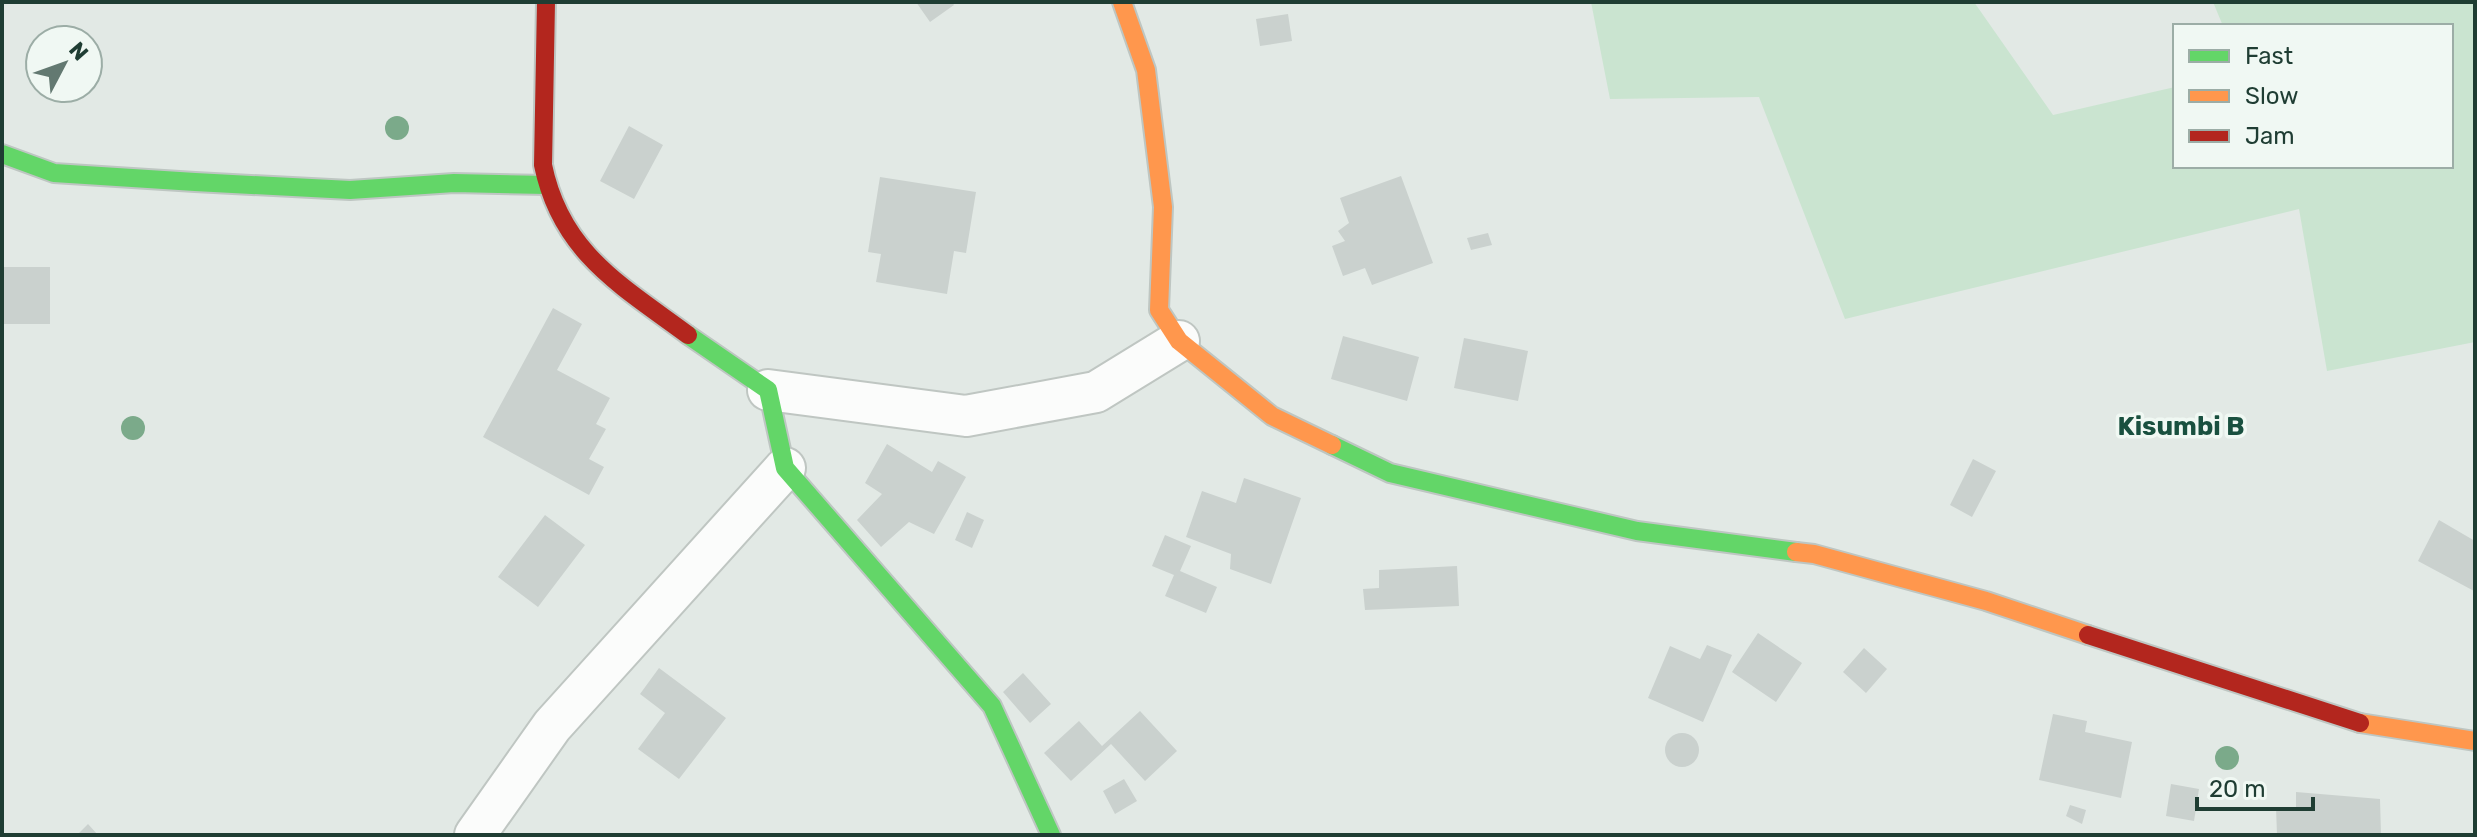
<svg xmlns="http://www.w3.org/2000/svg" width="2477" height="837" font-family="Rubik,sans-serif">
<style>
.green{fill:#cae4d0}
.building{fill:#cad1ce}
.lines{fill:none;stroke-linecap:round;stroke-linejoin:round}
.street-casing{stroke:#bfc6c2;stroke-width:44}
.fast-casing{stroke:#bec6c2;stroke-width:22}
.slow-casing{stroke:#bec6c2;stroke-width:22}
.jam-casing{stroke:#bec6c2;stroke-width:22}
.street{stroke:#fbfcfb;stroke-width:40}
.fast{stroke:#63d668;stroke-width:18}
.slow{stroke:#ff974d;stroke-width:18}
.jam{stroke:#b3261e;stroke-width:18}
.tree{fill:#7baa8a}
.labels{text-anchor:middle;stroke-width:7;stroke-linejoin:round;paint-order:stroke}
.quarter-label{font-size:26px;font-weight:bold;fill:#19503f;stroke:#f0f8f3}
</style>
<rect width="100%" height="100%" fill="#e2e9e5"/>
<!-- green -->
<path class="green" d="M 1591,2 L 1974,2 L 2053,115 L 2175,87 L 2175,166 L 2451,166 L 2451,26 L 2223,26 L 2213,2 L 2475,2 L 2475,342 L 2327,371 L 2299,209 L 1845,319 L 1759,97 L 1610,99 Z"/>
<!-- building -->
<path class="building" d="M 916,2 L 952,2 L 954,5 L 930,22 Z
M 1288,14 L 1292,41 L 1260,46 L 1256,19 Z
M 629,126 L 663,145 L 634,199 L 600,181 Z
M 1401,176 L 1433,263 L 1372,285 L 1365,268 L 1343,276 L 1332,246 L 1345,241 L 1338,231 L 1349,223 L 1340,198 Z
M 880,177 L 976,192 L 966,253 L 954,251 L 947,294 L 876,282 L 881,254 L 868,252 Z
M 1488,233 L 1492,245 L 1471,250 L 1467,238 Z
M 2,267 L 50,267 L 50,324 L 2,324 Z
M 553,308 L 582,324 L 557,370 L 610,398 L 596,424 L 606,429 L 589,459 L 604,467 L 589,495 L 483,437 Z
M 1343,336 L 1419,357 L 1407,401 L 1331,379 Z
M 1464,338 L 1528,351 L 1518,401 L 1454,388 Z
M 887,444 L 932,472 L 938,461 L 966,477 L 934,534 L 909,522 L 881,547 L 857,520 L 882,494 L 865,483 Z
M 1973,459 L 1996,471 L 1972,517 L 1950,505 Z
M 1244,478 L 1301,498 L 1271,584 L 1230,569 L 1231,554 L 1186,537 L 1202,491 L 1236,503 Z
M 967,512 L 984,520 L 972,548 L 955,540 Z
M 545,515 L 585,545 L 538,607 L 498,577 Z
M 2439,520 L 2475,541 L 2474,591 L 2418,561 Z
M 1165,535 L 1191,546 L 1180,571 L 1217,587 L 1206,613 L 1165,596 L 1174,575 L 1152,566 Z
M 1457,566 L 1459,606 L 1365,610 L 1363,589 L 1379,588 L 1379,570 Z
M 1758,633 L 1802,663 L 1776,702 L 1732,672 Z
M 1707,645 L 1732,655 L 1703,722 L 1648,698 L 1670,646 L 1700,659 Z
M 1864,648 L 1887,669 L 1866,693 L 1843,672 Z
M 659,668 L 726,718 L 679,779 L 638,749 L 665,713 L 640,694 Z
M 1023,673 L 1051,704 L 1030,723 L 1003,692 Z
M 1140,711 L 1177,751 L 1145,781 L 1111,744 L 1071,781 L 1044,753 L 1079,721 L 1102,746 Z
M 2053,714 L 2087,721 L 2085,732 L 2132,742 L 2121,798 L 2039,780 Z
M1665 750a17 17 0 1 1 34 0a17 17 0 1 1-34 0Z
M 1124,779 L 1137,801 L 1115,814 L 1103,791 Z
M 2171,784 L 2199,789 L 2194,821 L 2166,816 Z
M 2296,792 L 2380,799 L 2381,835 L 2277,835 L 2276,807 L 2296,810 Z
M 2070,805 L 2086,810 L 2082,824 L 2066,816 Z
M 88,824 L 98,835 L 77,835 Z"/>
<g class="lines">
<!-- street casing -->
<g class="street-casing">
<path id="street" d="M 768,390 L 966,416 L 1096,392 L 1179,341
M 475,835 L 552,726 L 785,468"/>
</g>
<!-- fast casing -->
<g class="fast-casing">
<path id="fast" d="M 2,154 L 54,173 L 195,182 L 350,190 L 454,183 L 547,185
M 688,335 L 768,390 L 785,468 L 992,706 L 1051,835
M 1332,445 L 1390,473 L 1637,531 L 1796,552"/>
</g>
<!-- slow casing -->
<g class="slow-casing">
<path id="slow" d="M 1122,2 L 1146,70 L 1163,207 L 1159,310 L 1179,341 L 1272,416 L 1332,445
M 1796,552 L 1814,554 L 1986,601 L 2088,635
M 2360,723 L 2475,741"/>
</g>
<!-- jam casing -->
<g class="jam-casing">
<path id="jam" d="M 546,2 L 543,165 C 561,253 622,286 688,335
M 2088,635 L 2360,723"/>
</g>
<!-- street -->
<use href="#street" class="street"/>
<!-- fast -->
<use href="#fast" class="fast"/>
<!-- slow -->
<use href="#slow" class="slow"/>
<!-- jam -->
<use href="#jam" class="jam"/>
</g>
<!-- trees -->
<g class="tree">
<circle cx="397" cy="128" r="12"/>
<circle cx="133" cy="428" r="12"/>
<circle cx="2227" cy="758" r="12"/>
</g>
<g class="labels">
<!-- quarter labels -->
<g class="quarter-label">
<text x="2181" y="435">Kisumbi B</text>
</g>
</g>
<!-- border -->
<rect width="2477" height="837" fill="none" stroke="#1f3d33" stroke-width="8"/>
<!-- legend -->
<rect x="2173" y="24" width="280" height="144" fill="#f0f8f3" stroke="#9cada6" stroke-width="2"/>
<rect x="2189" y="50" width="40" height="12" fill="#63d668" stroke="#9cada6" stroke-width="2"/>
<text x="2245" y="64" font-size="24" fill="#1f3d33">Fast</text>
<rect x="2189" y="90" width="40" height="12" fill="#ff974d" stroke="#9cada6" stroke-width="2"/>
<text x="2245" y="104" font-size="24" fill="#1f3d33">Slow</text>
<rect x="2189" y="130" width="40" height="12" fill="#b3261e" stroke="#9cada6" stroke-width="2"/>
<text x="2245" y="144" font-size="24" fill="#1f3d33">Jam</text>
<!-- north arrow -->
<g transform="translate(64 64) rotate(49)"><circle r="38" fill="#f0f8f3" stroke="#9cada6" stroke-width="2"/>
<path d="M0-6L14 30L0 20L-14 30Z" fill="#637971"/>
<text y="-12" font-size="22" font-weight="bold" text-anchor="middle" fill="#1f3d33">N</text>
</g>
<!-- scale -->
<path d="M2197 797v12h116v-12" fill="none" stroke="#1f3d33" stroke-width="4"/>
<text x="2209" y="797" font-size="24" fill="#1f3d33" stroke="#f0f8f3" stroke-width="6" paint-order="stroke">20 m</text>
</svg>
